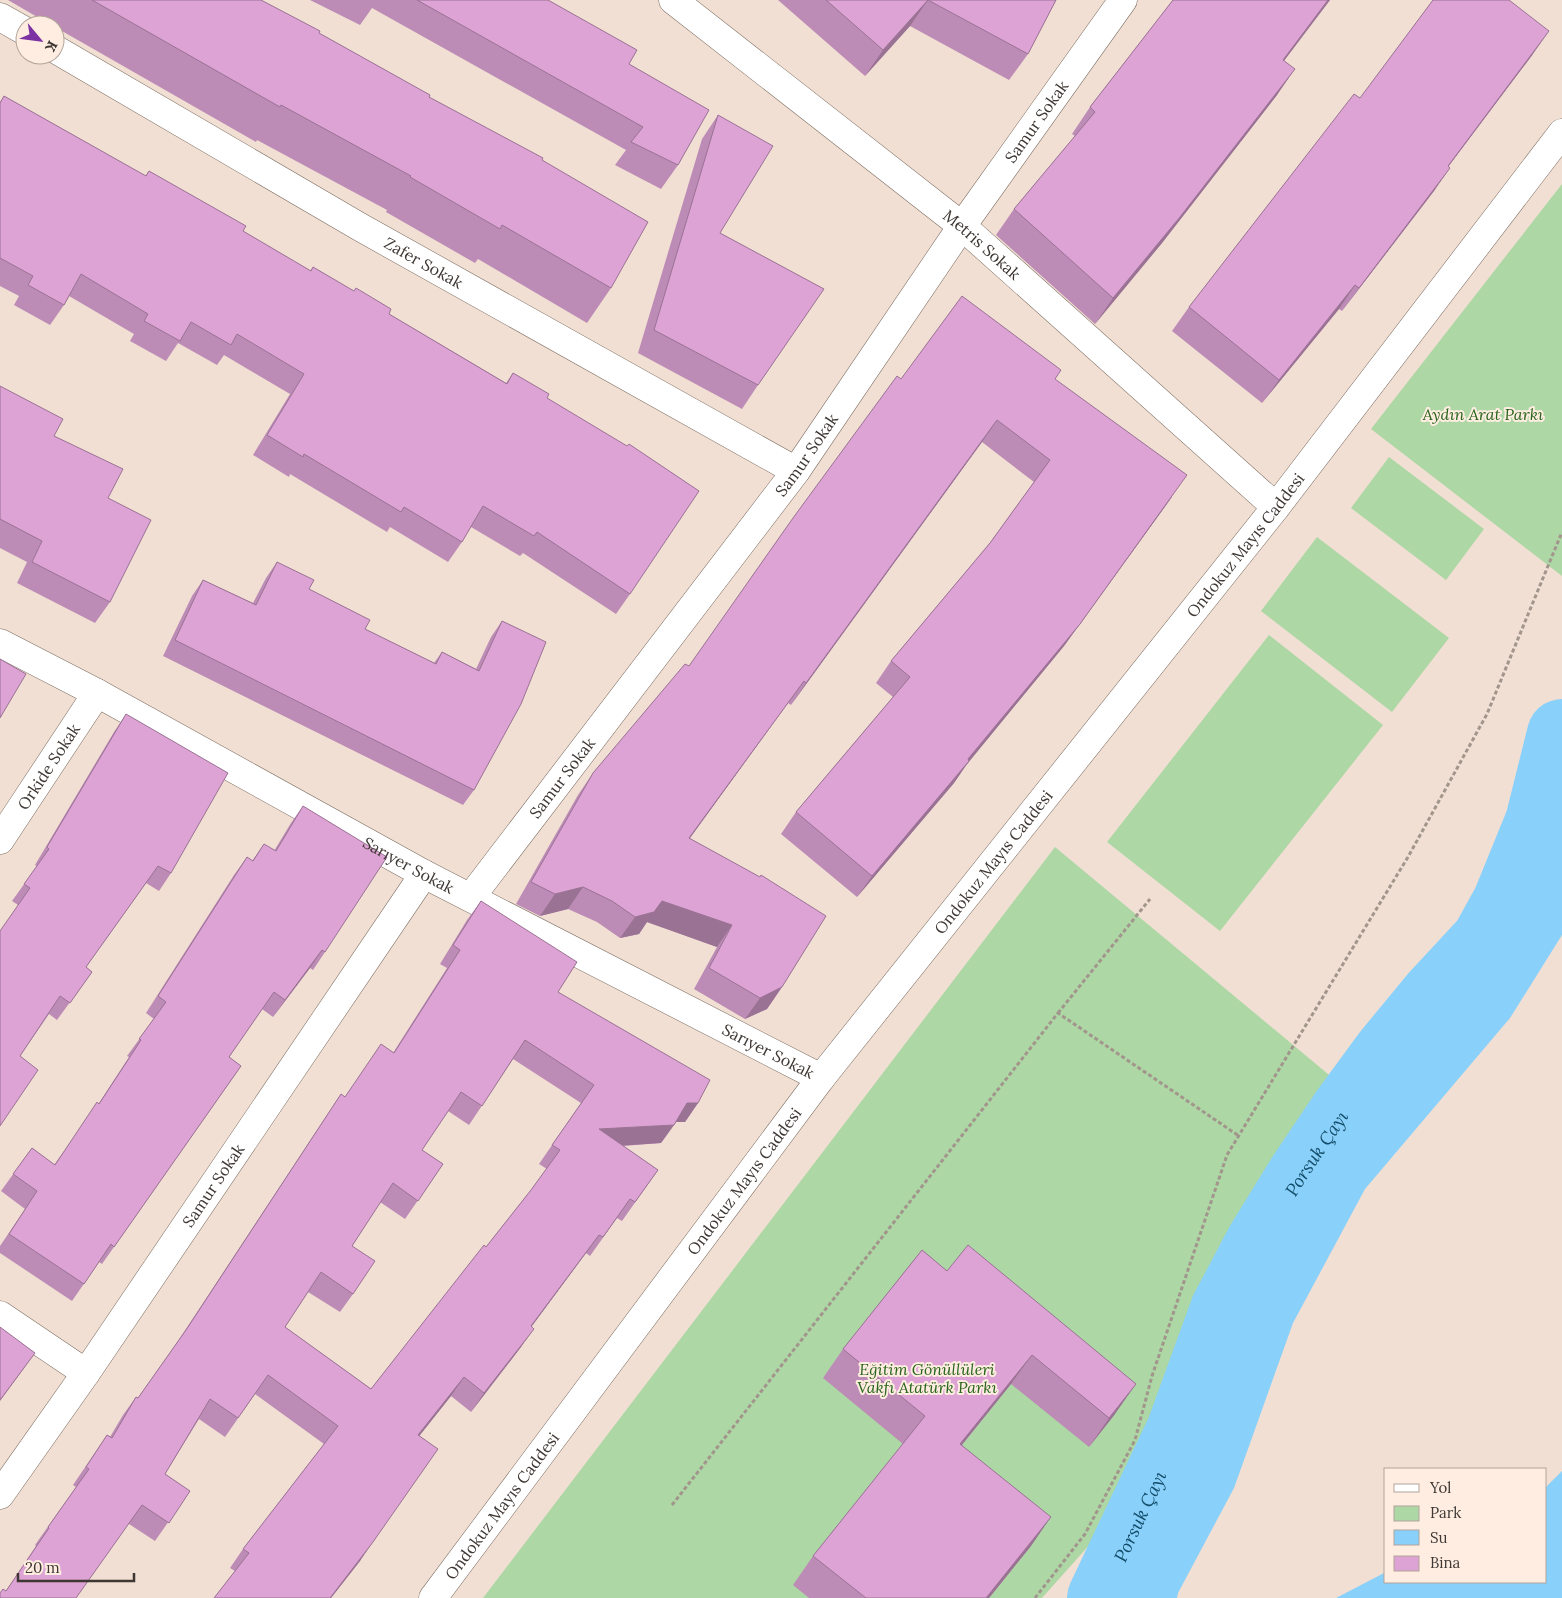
<svg xmlns="http://www.w3.org/2000/svg" width="1562" height="1598" font-family="Lora,serif">
<style>
.green{fill:#add7a5}
.water{fill:#89d0fa}
.lines{fill:none;stroke-linecap:round;stroke-linejoin:round}
.river{stroke:#89d0fa;stroke-width:70}
.street-casing{stroke:#7d6e63;stroke-width:29}
.path{stroke:#a2958c;stroke-width:3;stroke-dasharray:4 2.5;stroke-linecap:butt}
.street{stroke:#fff;stroke-width:28}
.wall{fill:#bd8cb6;fill-rule:evenodd}
.shaded-wall{fill:#9a7294}
.building{fill:#dca3d4;stroke:#9a7294;fill-rule:evenodd}
.labels{text-anchor:middle;stroke-width:4;stroke-linejoin:round;paint-order:stroke}
.street-label{font-size:16px;fill:#3e3733;stroke:#feede0}
.park-label{font-size:16px;font-style:italic;fill:#28641c;stroke:#feede0}
.water-label{font-size:18px;font-style:italic;fill:#144d69;stroke:#feede0}
</style>
<rect width="100%" height="100%" fill="#f1dfd3"/>
<!-- green -->
<path class="green" d="M 1562,184 L 1562,576 L 1371,429 Z
M 1389,457 L 1484,529 L 1446,580 L 1351,508 Z
M 1317,537 L 1449,638 L 1392,712 L 1261,611 Z
M 1269,635 L 1383,725 L 1220,931 L 1107,842 Z
M 1055,847 L 1334,1079 L 1220,1275 L 1092,1542 L 1042,1598 L 483,1598 Z"/>
<!-- water -->
<path class="water" d="M 1562,839 L 1562,935 L 1510,1018 L 1365,1189 L 1293,1323 L 1234,1488 L 1178,1593 L 1177,1598 L 1104,1598 L 1135,1554 L 1202,1421 L 1241,1298 L 1314,1172 L 1509,939 Z
M 1562,1471 L 1562,1598 L 1336,1598 L 1386,1572 L 1386,1582 L 1546,1582 L 1546,1487 Z"/>
<g class="lines">
<!-- river -->
<path class="river" id="s1" d="M 1102,1598 L 1181,1431 L 1225,1310 L 1261,1242 L 1301,1177 L 1344,1113 L 1388,1053 L 1435,996 L 1486,941 L 1507,903 L 1540,822 L 1562,734"/>
<!-- street casing -->
<g class="street-casing">
<g id="street">
<path id="s2" d="M 673,0 L 962,226 L 1276,507"/>
<path d="M 0,17 L 25,31"/>
<path id="s3" d="M 55,49 L 360,227 L 796,471"/>
<path id="s4" d="M 0,643 L 97,693 L 424,874 L 821,1078"/>
<path id="s5" d="M 0,840 L 97,693"/>
<path id="s6" d="M 471,897 L 796,471 L 962,226 L 1123,0"/>
<path d="M 0,1315 L 86,1373"/>
<path id="s7" d="M 0,1495 L 86,1373 L 424,874"/>
<path id="s8" d="M 433,1598 L 821,1078 L 1276,507 L 1562,133"/>
</g>
</g>
<!-- path -->
<path class="path" d="M 1058,1013 L 1150,899
M 672,1505 L 1058,1013 L 1239,1136
M 1035,1598 L 1085,1534 L 1135,1440 L 1152,1376 L 1227,1155 L 1408,857 L 1487,714 L 1562,532"/>
<!-- street -->
<use href="#street" class="street"/>
</g>
<!-- wall -->
<path class="wall" d="M 8,0 L 261,0 L 429,97 L 542,160 L 611,288 L 587,323 L 478,259 L 475,263 L 386,212 L 387,210 L 257,140 L 256,142 L 55,27 L 55,25 L 51,25 Z
M 310,0 L 548,0 L 629,64 L 678,165 L 661,189 L 615,165 L 626,150 L 372,8 L 360,25 Z
M 778,0 L 1056,0 L 1028,54 L 1009,80 L 910,26 L 865,76 Z
M 1173,0 L 1330,0 L 1284,60 L 1277,95 L 1162,243 L 1095,324 L 996,235 L 1014,209 L 1075,136 L 1072,134 L 1090,107 Z
M 1533,54 L 1449,166 L 1434,191 L 1342,311 L 1339,309 L 1262,403 L 1172,331 L 1189,307 L 1360,98 Z
M 4,96 L 145,176 L 149,171 L 243,231 L 310,271 L 313,267 L 389,314 L 506,383 L 513,373 L 547,398 L 630,594 L 616,614 L 523,553 L 520,556 L 471,527 L 462,542 L 448,562 L 390,527 L 387,532 L 290,474 L 289,477 L 253,455 L 290,394 L 224,355 L 217,365 L 178,343 L 166,361 L 130,341 L 134,334 L 69,296 L 64,305 L 50,325 L 14,305 L 19,296 L 0,286 L 0,102 Z
M 718,115 L 720,233 L 758,385 L 742,409 L 638,353 L 702,139 Z
M 901,379 L 1055,380 L 1172,497 L 1064,646 L 969,761 L 954,783 L 857,897 L 781,834 L 796,812 L 893,697 L 876,683 L 891,661 L 990,543 L 1034,482 L 982,442 L 791,705 L 788,703 L 690,838 L 782,987 L 767,1009 L 745,1019 L 694,989 L 717,947 L 647,922 L 639,934 L 620,938 L 597,922 L 568,909 L 540,916 L 516,904 L 578,795 L 593,773 L 689,666 Z
M 0,386 L 54,436 L 108,498 L 110,602 L 95,623 L 17,583 L 27,562 L 0,548 Z
M 277,562 L 309,589 L 365,629 L 434,663 L 442,652 L 476,669 L 491,637 L 502,621 L 474,790 L 463,805 L 163,656 L 192,596 L 203,580 L 253,603 L 266,578 Z
M 126,714 L 171,873 L 159,891 L 146,883 L 86,967 L 92,972 L 57,1020 L 49,1014 L 20,1056 L 18,905 L 12,901 L 37,866 L 35,865 L 114,732 Z
M 303,806 L 325,952 L 313,970 L 310,968 L 273,1017 L 262,1009 L 229,1057 L 241,1066 L 102,1264 L 99,1262 L 72,1301 L 0,1253 L 0,1246 L 25,1209 L 1,1191 L 32,1148 L 54,1165 L 99,1103 L 129,1057 L 127,1056 L 154,1019 L 146,1013 L 234,875 L 247,857 L 252,861 L 264,844 L 274,851 L 291,823 Z
M 481,901 L 558,992 L 698,1103 L 685,1122 L 676,1122 L 661,1143 L 623,1146 L 658,1170 L 622,1221 L 617,1218 L 590,1256 L 586,1253 L 531,1327 L 521,1347 L 471,1412 L 451,1396 L 419,1436 L 360,1561 L 331,1598 L 214,1598 L 235,1571 L 230,1568 L 243,1549 L 324,1444 L 255,1394 L 225,1437 L 199,1419 L 165,1474 L 190,1491 L 155,1541 L 129,1524 L 6,1591 L 36,1546 L 35,1545 L 76,1487 L 73,1485 L 94,1454 L 107,1435 L 110,1437 L 123,1415 L 136,1397 L 138,1398 L 174,1347 L 341,1094 L 345,1097 L 393,1053 L 447,968 L 440,964 L 467,920 ZM 513,1059 L 581,1103 L 539,1164 L 547,1169 L 531,1190 L 486,1247 L 371,1389 L 285,1327 L 308,1292 L 340,1312 L 353,1294 L 352,1246 L 380,1202 L 405,1219 L 443,1164 L 422,1150 L 448,1111 L 469,1125 Z
M 922,1250 L 1115,1414 L 1089,1447 L 1011,1384 L 962,1445 L 1031,1546 L 989,1598 L 809,1598 L 793,1585 L 813,1556 L 903,1444 L 823,1378 L 843,1349 Z"/>
<!-- shaded-wall -->
<path class="shaded-wall" d="M 928,0 L 910,26 L 865,76 L 883,50 Z
M 1328,0 L 1330,0 L 1265,86 L 1283,60 Z
M 1549,31 L 1533,54 L 1431,189 L 1448,166 Z
M 1295,69 L 1277,95 L 1162,243 L 1095,324 L 1113,298 Z
M 1450,168 L 1434,191 L 1342,311 L 1359,288 Z
M 1355,285 L 1339,309 L 1262,403 L 1279,380 Z
M 997,420 L 982,442 L 791,705 L 806,683 Z
M 1172,497 L 1064,646 L 959,774 L 969,761 L 954,783 L 857,897 L 872,876 Z
M 804,681 L 788,703 L 674,860 L 689,838 Z
M 583,887 L 568,909 L 540,916 L 555,894 Z
M 662,901 L 732,925 L 717,947 L 647,922 L 639,934 L 620,938 L 635,917 Z
M 322,950 L 310,968 L 273,1017 L 285,1000 Z
M 782,987 L 767,1009 L 745,1019 L 760,998 Z
M 687,1103 L 698,1103 L 685,1122 L 673,1122 Z
M 674,1125 L 661,1143 L 585,1148 L 599,1129 Z
M 599,1235 L 586,1253 L 518,1345 L 531,1326 Z
M 534,1329 L 521,1347 L 471,1412 L 484,1393 Z
M 35,1353 L 22,1371 L 0,1401 L 0,1400 Z
M 1032,1355 L 1011,1384 L 939,1473 L 960,1444 Z
M 464,1377 L 451,1396 L 405,1454 L 418,1435 Z
M 1136,1384 L 1115,1414 L 1089,1447 L 1109,1418 Z
M 1051,1517 L 1031,1546 L 989,1598 L 986,1598 Z
M 373,1542 L 360,1561 L 331,1598 L 330,1598 Z"/>
<!-- building -->
<path class="building" d="M 92,0 L 261,0 L 320,31 L 319,33 L 430,95 L 429,97 L 543,158 L 542,160 L 648,222 L 611,288 L 502,225 L 500,229 L 410,177 L 411,176 L 281,105 L 280,107 Z
M 417,0 L 548,0 L 637,50 L 629,64 L 709,110 L 678,165 L 631,142 L 643,127 Z
M 826,0 L 928,0 L 883,50 Z
M 928,0 L 1056,0 L 1028,54 Z
M 1173,0 L 1328,0 L 1283,60 L 1295,69 L 1180,217 L 1113,298 L 1014,209 L 1095,112 L 1090,107 Z
M 1433,0 L 1509,0 L 1549,31 L 1448,166 L 1450,168 L 1359,288 L 1355,285 L 1279,380 L 1189,307 L 1354,94 L 1360,98 Z
M 4,96 L 146,176 L 149,171 L 246,226 L 243,231 L 311,271 L 313,267 L 354,291 L 356,288 L 391,309 L 389,314 L 507,384 L 513,373 L 549,394 L 547,398 L 627,446 L 629,444 L 699,491 L 630,594 L 537,532 L 534,536 L 483,506 L 462,542 L 404,507 L 401,512 L 304,454 L 303,457 L 267,435 L 304,374 L 237,334 L 231,345 L 191,322 L 180,341 L 144,321 L 148,314 L 81,274 L 64,305 L 28,285 L 33,276 L 0,258 L 0,103 Z
M 718,115 L 773,146 L 720,233 L 824,289 L 758,385 L 654,330 Z
M 962,296 L 1061,370 L 1055,379 L 1187,475 L 1080,624 L 968,759 L 969,761 L 872,876 L 796,812 L 910,677 L 891,661 L 990,543 L 1050,460 L 997,420 L 806,683 L 804,681 L 689,838 L 760,877 L 761,875 L 826,916 L 782,987 L 760,998 L 709,968 L 732,925 L 662,901 L 654,912 L 635,917 L 612,901 L 583,887 L 555,894 L 531,882 L 593,773 L 685,664 L 689,666 L 793,518 L 897,376 L 901,379 Z
M 0,386 L 63,419 L 54,436 L 123,469 L 108,498 L 151,520 L 110,602 L 32,562 L 42,541 L 0,519 Z
M 277,562 L 314,580 L 309,589 L 370,620 L 365,629 L 436,664 L 442,652 L 479,671 L 502,621 L 546,642 L 521,704 L 474,790 L 175,640 L 203,580 L 256,605 Z
M 0,659 L 26,674 L 0,718 Z
M 126,714 L 228,773 L 171,873 L 158,866 L 86,967 L 92,972 L 70,1003 L 60,996 L 20,1056 L 38,1070 L 0,1126 L 0,931 L 30,888 L 24,884 L 49,849 L 47,847 Z
M 303,806 L 387,857 L 325,952 L 322,950 L 285,1000 L 274,992 L 229,1057 L 241,1066 L 114,1247 L 111,1244 L 84,1284 L 9,1234 L 37,1191 L 13,1174 L 32,1148 L 55,1165 L 97,1102 L 99,1104 L 141,1040 L 139,1039 L 166,1002 L 158,996 L 247,857 L 253,861 L 264,844 L 276,851 Z
M 481,901 L 577,962 L 558,992 L 710,1080 L 698,1103 L 687,1103 L 674,1125 L 599,1129 L 658,1170 L 635,1202 L 630,1199 L 603,1237 L 599,1235 L 531,1326 L 534,1329 L 484,1393 L 464,1377 L 418,1435 L 438,1449 L 373,1542 L 330,1598 L 214,1598 L 249,1553 L 243,1549 L 338,1426 L 268,1375 L 238,1418 L 210,1399 L 165,1474 L 190,1491 L 169,1523 L 142,1505 L 76,1598 L 0,1598 L 0,1593 L 3,1589 L 6,1591 L 49,1528 L 48,1527 L 89,1469 L 86,1467 L 107,1435 L 112,1438 L 136,1397 L 138,1398 L 186,1330 L 341,1094 L 345,1097 L 381,1044 L 394,1053 L 460,950 L 453,945 ZM 525,1040 L 594,1085 L 552,1145 L 560,1150 L 531,1190 L 486,1247 L 484,1245 L 371,1389 L 285,1327 L 321,1272 L 353,1294 L 375,1261 L 352,1246 L 393,1183 L 418,1201 L 443,1164 L 422,1150 L 461,1092 L 482,1106 Z
M 968,1245 L 1136,1384 L 1109,1418 L 1032,1355 L 960,1444 L 1051,1517 L 986,1598 L 866,1598 L 813,1556 L 925,1416 L 843,1349 L 922,1250 L 947,1271 Z
M 0,1327 L 35,1353 L 0,1400 Z"/>
<g class="labels">
<!-- street labels -->
<g class="street-label">
<text dy="6" stroke="none"><textPath href="#s6" startOffset="960">Samur Sokak</textPath></text>
<text dy="6" stroke="none"><textPath href="#s2" startOffset="394">Metris Sokak</textPath></text>
<text dy="6" stroke="none"><textPath href="#s3" startOffset="426">Zafer Sokak</textPath></text>
<text dy="6" stroke="none"><textPath href="#s6" startOffset="555">Samur Sokak</textPath></text>
<text dy="6" stroke="none"><textPath href="#s8" startOffset="1330">Ondokuz Mayıs Caddesi</textPath></text>
<text dy="6" stroke="none"><textPath href="#s5" startOffset="88">Orkide Sokak</textPath></text>
<text dy="6" stroke="none"><textPath href="#s6" startOffset="150">Samur Sokak</textPath></text>
<text dy="6" stroke="none"><textPath href="#s8" startOffset="925">Ondokuz Mayıs Caddesi</textPath></text>
<text dy="6" stroke="none"><textPath href="#s4" startOffset="465">Sarıyer Sokak</textPath></text>
<text dy="6" stroke="none"><textPath href="#s4" startOffset="870">Sarıyer Sokak</textPath></text>
<text dy="6" stroke="none"><textPath href="#s8" startOffset="520">Ondokuz Mayıs Caddesi</textPath></text>
<text dy="6" stroke="none"><textPath href="#s7" startOffset="376">Samur Sokak</textPath></text>
<text dy="6" stroke="none"><textPath href="#s8" startOffset="115">Ondokuz Mayıs Caddesi</textPath></text>
</g>
<!-- park labels -->
<g class="park-label">
<text x="1483" y="420">Aydın Arat Parkı</text>
<text x="927" y="1375">Eğitim Gönüllüleri<tspan x="927" dy="18">Vakfı Atatürk Parkı</tspan></text>
</g>
<!-- water labels -->
<g class="water-label">
<text dy="6" stroke="none"><textPath href="#s1" startOffset="495">Porsuk Çayı</textPath></text>
<text dy="6" stroke="none"><textPath href="#s1" startOffset="90">Porsuk Çayı</textPath></text>
</g>
</g>
<!-- legend -->
<rect x="1384" y="1468" width="162" height="115" fill="#feede0" stroke="#b1a49b"/>
<rect x="1394" y="1484" width="25" height="8" fill="#ffffff" stroke="#b1a49b"/>
<text x="1430" y="1493" font-size="15" fill="#3e3733">Yol</text>
<rect x="1394" y="1506" width="25" height="15" fill="#add7a5" stroke="#b1a49b"/>
<text x="1430" y="1518" font-size="15" fill="#3e3733">Park</text>
<rect x="1394" y="1530" width="25" height="15" fill="#89d0fa" stroke="#b1a49b"/>
<text x="1430" y="1543" font-size="15" fill="#3e3733">Su</text>
<rect x="1394" y="1556" width="25" height="15" fill="#dca3d4" stroke="#b1a49b"/>
<text x="1430" y="1568" font-size="15" fill="#3e3733">Bina</text>
<!-- north arrow -->
<g transform="translate(40 40) rotate(119)"><circle r="24" fill="#feede0" stroke="#b1a49b"/>
<path d="M0-4L9 19L0 12L-9 19Z" fill="#7d32a4"/>
<text y="-8" font-size="14" font-weight="bold" text-anchor="middle" fill="#3e3733">K</text>
</g>
<!-- scale -->
<path d="M18 1573v8h116v-8" fill="none" stroke="#3e3733" stroke-width="2.5"/>
<text x="25" y="1573" font-size="15" fill="#3e3733" stroke="#feede0" stroke-width="4" paint-order="stroke">20 m</text>
</svg>
